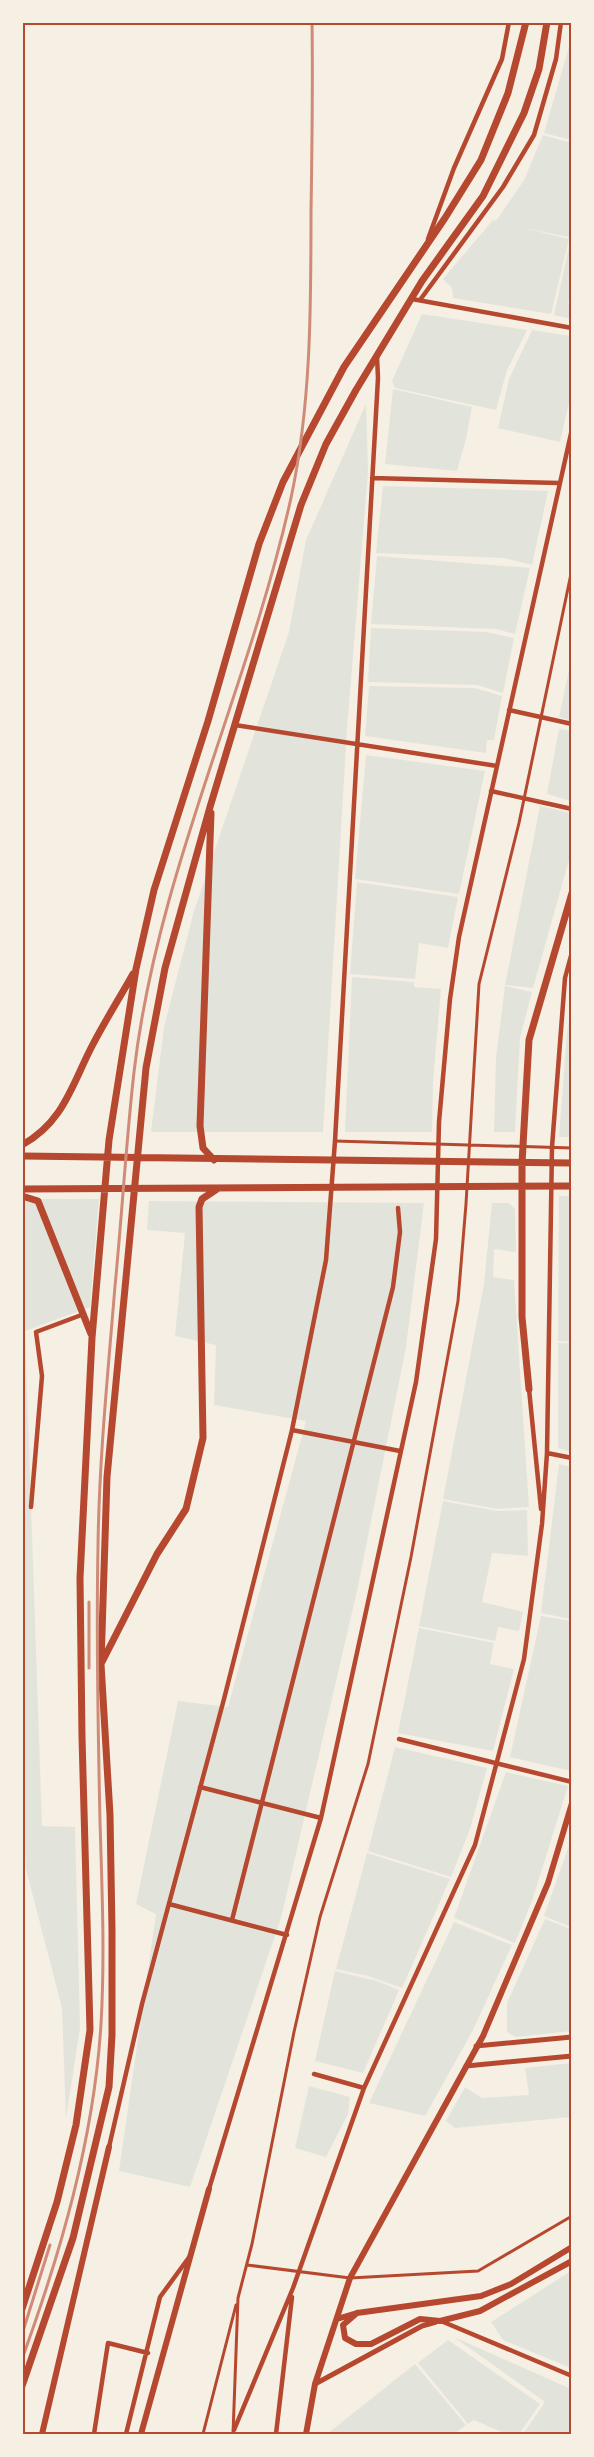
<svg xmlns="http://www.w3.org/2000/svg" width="594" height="2457" font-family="Barlow,sans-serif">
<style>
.green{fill:#e2e4dc}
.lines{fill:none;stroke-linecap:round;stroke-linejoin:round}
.pedestrian{stroke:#b5482f;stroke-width:3}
.minor{stroke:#b5482f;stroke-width:4.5}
.tertiary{stroke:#b5482f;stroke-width:5}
.secondary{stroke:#b5482f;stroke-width:6}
.primary{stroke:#b5482f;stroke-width:7}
.rail{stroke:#cf8b77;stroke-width:3}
.neatline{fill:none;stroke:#b5482f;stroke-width:2}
</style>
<rect width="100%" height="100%" fill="#f6efe4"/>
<!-- green -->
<path class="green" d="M 571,40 L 571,140 L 544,133 Z
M 543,135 L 572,143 L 572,225 L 569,237 L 524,228 L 569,239 L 551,314 L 453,298 L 452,288 L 443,279 L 493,220 L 496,221 L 524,180 Z
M 571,238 L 571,286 L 568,303 L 571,304 L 571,319 L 554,315 Z
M 422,314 L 527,330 L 507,370 L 496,410 L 395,388 L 392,381 Z
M 532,330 L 571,336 L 571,394 L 560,442 L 498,428 L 509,379 Z
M 393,389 L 472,407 L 466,439 L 457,471 L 385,464 Z
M 366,404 L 368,472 L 347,729 L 323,1132 L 151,1132 L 164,1027 L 194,911 L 289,632 L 306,540 Z
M 383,486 L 548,491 L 532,565 L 504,558 L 376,553 Z
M 377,556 L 530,568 L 515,634 L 496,629 L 371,624 Z
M 371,628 L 486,632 L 514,638 L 503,693 L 477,685 L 368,682 Z
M 571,661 L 572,721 L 571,721 L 559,717 Z
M 369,686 L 475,688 L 502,696 L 494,740 L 487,740 L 486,753 L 365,736 Z
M 559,729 L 571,731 L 571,801 L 547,794 Z
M 366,755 L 485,771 L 459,894 L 355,879 Z
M 540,806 L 571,813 L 571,853 L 533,988 L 505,985 Z
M 357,882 L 458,897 L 448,948 L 419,943 L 415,979 L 350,974 Z
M 352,977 L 414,982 L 414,987 L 441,989 L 433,1082 L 432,1132 L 345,1132 Z
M 505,986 L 532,992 L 520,1038 L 515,1132 L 494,1132 L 496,1058 Z
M 571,1008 L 571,1137 L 559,1137 L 567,1033 Z
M 559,1196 L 571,1196 L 571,1342 L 558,1341 Z
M 22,1199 L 99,1199 L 90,1307 L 25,1331 L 42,1826 L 75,1827 L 80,2028 L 66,2119 L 62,2008 L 26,1869 L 23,1791 Z
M 149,1201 L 424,1203 L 406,1347 L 357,1591 L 281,1918 L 190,2187 L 119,2171 L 156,1914 L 136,1904 L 178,1701 L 228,1707 L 306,1421 L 214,1405 L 216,1345 L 175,1336 L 185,1233 L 147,1230 Z
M 492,1203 L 509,1203 L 515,1209 L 516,1252 L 494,1249 L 493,1277 L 514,1280 L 529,1507 L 497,1509 L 443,1499 L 484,1284 Z
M 558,1343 L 571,1343 L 571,1452 L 558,1448 Z
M 559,1464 L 571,1467 L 571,1619 L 541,1613 Z
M 443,1501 L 497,1511 L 527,1510 L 528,1556 L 492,1553 L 482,1602 L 523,1612 L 519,1631 L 498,1627 L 495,1641 L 419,1626 Z
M 541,1616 L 571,1621 L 571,1771 L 510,1757 Z
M 419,1628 L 494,1643 L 490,1664 L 514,1669 L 493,1751 L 398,1733 Z
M 395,1747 L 487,1768 L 470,1829 L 451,1877 L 368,1851 Z
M 506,1772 L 568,1786 L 532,1901 L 515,1943 L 454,1918 Z
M 571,1840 L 572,1927 L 571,1927 L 544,1916 Z
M 367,1853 L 450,1879 L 402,1988 L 368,1976 L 336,1969 Z
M 545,1919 L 571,1929 L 571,2031 L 516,2037 L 507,2032 L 507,2003 Z
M 454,1922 L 512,1945 L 473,2030 L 425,2116 L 369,2103 Z
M 335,1971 L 377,1981 L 399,1990 L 363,2073 L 315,2061 Z
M 571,2063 L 571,2117 L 455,2128 L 446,2121 L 465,2087 L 482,2098 L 529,2095 L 525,2068 Z
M 309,2086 L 350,2097 L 348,2114 L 326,2157 L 295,2148 Z
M 571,2271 L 571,2368 L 503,2340 L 491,2322 Z
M 454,2337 L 571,2389 L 571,2434 L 523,2434 L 545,2402 Z
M 448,2340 L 540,2404 L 519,2434 L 506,2434 L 474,2420 L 468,2424 L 418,2363 Z
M 415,2364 L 466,2425 L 454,2434 L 327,2434 Z"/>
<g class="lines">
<!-- pedestrian -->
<path class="pedestrian" d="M 335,1141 L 572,1148
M 247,2265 L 350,2278 L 478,2271 L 572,2216
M 203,2434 L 236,2305
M 233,2434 L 238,2298 L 252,2244 L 294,2032 L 320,1917 L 368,1764 L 411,1557 L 458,1301 L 466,1204 L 479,984 L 519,823 L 572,569"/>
<!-- minor -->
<path class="minor" d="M 428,239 L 454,168 L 502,59 L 509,22
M 412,299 L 572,328
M 420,300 L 503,187 L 534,135 L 556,59 L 561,22
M 372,478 L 559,483
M 509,710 L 572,724
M 235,725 L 497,766
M 491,791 L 572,809
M 529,1389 L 541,1509
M 292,1430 L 400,1451
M 547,1453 L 572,1458
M 31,1507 L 42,1376 L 36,1332 L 84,1314
M 399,1739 L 572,1782
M 200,1787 L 321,1818
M 169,1904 L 287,1935
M 232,1920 L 393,1287 L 400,1232 L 398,1208
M 314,2074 L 364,2088
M 109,2147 L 142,2004 L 224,1699 L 292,1430 L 326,1260 L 335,1141 L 378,378 L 377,357
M 209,2189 L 321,1818 L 416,1382 L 436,1239 L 439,1122 L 450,999 L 459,937 L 572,429
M 441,2321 L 572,2376
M 234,2430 L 293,2288 L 364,2088 L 475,1845 L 524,1659 L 542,1524 L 547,1453 L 552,1147 L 565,978 L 572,952
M 94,2434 L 108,2343 L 148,2353
M 126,2434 L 160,2297 L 190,2256
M 276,2434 L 292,2297"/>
<!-- tertiary -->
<path class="tertiary" d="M 476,2046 L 572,2037
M 466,2066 L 572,2056
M 315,2384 L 422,2326 L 436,2322"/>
<!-- secondary -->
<path class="secondary" d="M 357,2313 L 343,2325 L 345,2338 L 356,2344 L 371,2344 L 420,2319 L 440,2321 L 480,2311 L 572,2261
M 337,2319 L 357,2313 L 481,2296 L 511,2284 L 572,2247
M 42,2434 L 109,2147
M 141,2434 L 209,2189
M 306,2434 L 315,2384 L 350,2278 L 483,2036 L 548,1883 L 572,1803"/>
<!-- primary -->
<path class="primary" d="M 211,813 L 200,1126 L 203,1148 L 214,1160
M 22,1145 C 62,1123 71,1088 90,1050 C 103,1024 119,999 133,974
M 22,1156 L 572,1163
M 22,1189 L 572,1186
M 22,1196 L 38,1201 L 91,1334
M 529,1389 L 522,1317 L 522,1163 L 529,1040 L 572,893
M 102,1662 L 157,1554 L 186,1509 L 203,1438 L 199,1207 L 202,1199 L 217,1189
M 22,2309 L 57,2202 L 76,2125 L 90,2030 L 82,1737 L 80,1578 L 92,1338 L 109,1140 L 136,969 L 154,890 L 208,721 L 259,544 L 283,482 L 344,367 L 445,218 L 481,160 L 508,93 L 526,22
M 22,2386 L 73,2238 L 109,2087 L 112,2035 L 112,1930 L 110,1815 L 101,1664 L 107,1477 L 146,1068 L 165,968 L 210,807 L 301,505 L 326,444 L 356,390 L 422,281 L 483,196 L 524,113 L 539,69 L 547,22"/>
<!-- rail -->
<path class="rail" d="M 89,1602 L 89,1668
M 24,2328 L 50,2245
M 22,2359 C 61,2252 94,2138 101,2024 C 105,1956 102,1889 100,1821 C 98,1730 96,1639 98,1547 C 99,1460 108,1373 115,1286 C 122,1215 126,1143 134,1072 C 157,873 248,692 291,498 C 311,405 311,308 311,213 C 312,150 313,86 312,22"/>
</g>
<!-- border -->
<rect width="594" height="2457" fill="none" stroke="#f6efe4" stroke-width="48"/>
<rect x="24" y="24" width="546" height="2409" class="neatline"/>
</svg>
